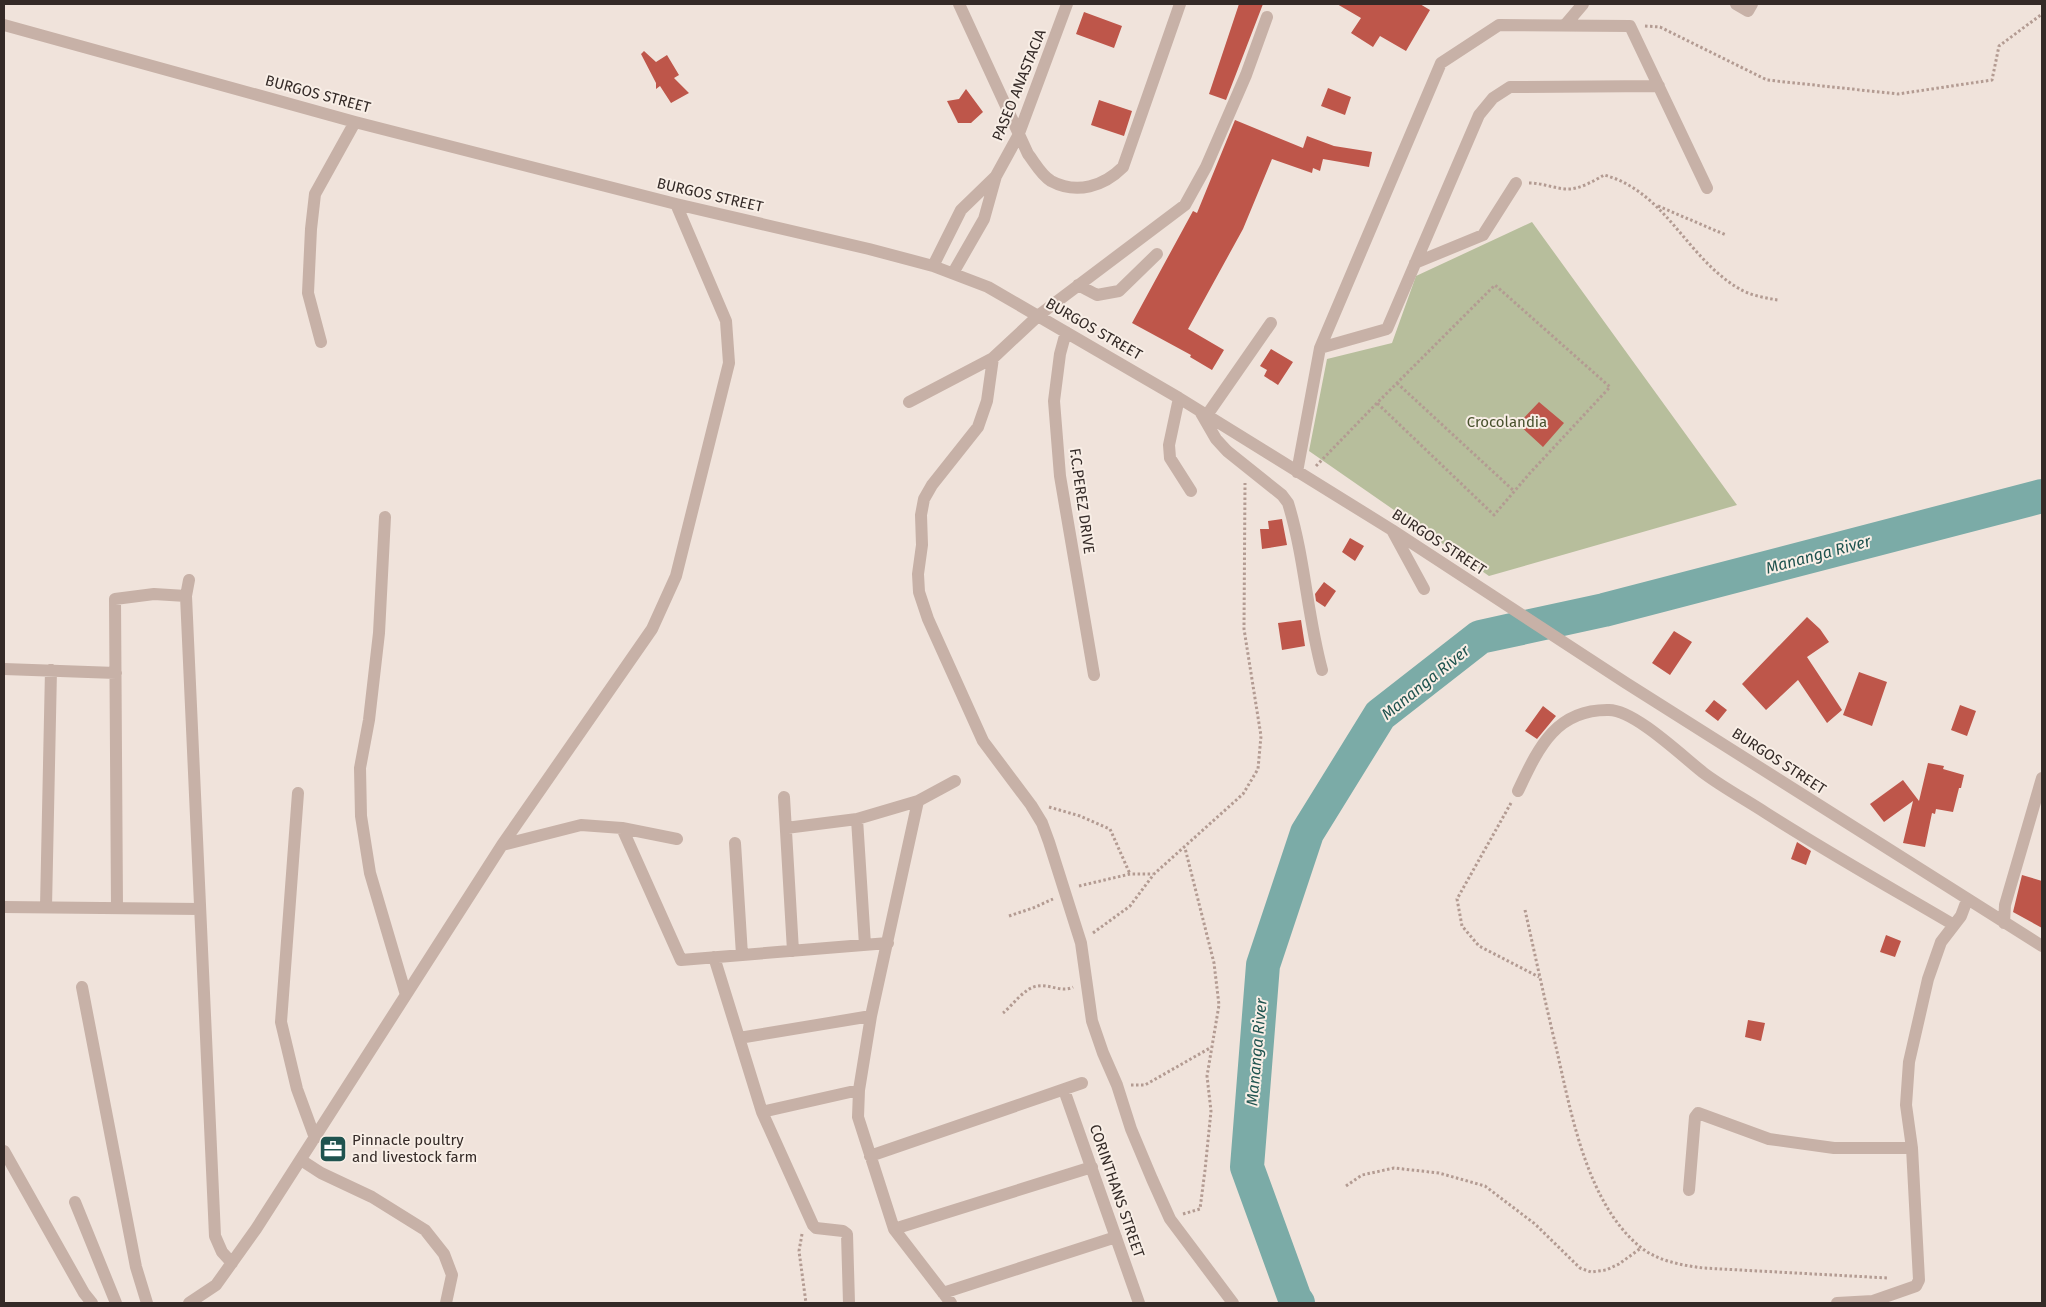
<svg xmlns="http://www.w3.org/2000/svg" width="2046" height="1307" font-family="'Fira Sans',sans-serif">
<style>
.green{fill:#b7be9c}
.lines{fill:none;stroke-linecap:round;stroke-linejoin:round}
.river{stroke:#7baba7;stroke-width:34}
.building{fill:#be564a}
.path{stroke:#b39b92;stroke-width:3;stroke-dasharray:2.5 2.5;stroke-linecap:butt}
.minor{stroke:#c7b1a7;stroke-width:12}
.labels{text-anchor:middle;stroke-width:4;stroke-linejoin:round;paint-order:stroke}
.street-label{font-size:15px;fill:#342a27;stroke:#f8eee6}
.park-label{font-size:15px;fill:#48512d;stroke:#f8eee6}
.poi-label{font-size:15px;fill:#342a27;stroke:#f8eee6;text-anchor:start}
.water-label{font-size:16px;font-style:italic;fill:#1f534f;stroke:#f8eee6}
</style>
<rect width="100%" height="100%" fill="#f0e3db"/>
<!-- green -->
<path class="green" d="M 1532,222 L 1737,505 L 1489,576 L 1309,451 L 1327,359 L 1392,343 L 1416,276 Z"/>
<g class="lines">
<!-- river -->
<path class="river" d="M 1298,1303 L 1295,1299 L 1247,1167 L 1263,965 L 1307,833 L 1380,715 L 1480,637 L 1604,610 L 2042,496"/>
</g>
<!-- building -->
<path class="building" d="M 1239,4 L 1263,4 L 1226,100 L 1209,94 Z
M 1337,4 L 1420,4 L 1430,10 L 1406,51 L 1380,36 L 1373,47 L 1351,33 L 1361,18 Z
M 1084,12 L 1122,26 L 1114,48 L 1076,34 Z
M 644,51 L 656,62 L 667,55 L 679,75 L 674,78 L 689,93 L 671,103 L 660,86 L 656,89 L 656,83 L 641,54 Z
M 1328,88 L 1351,97 L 1345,115 L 1321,106 Z
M 966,89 L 983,112 L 971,123 L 958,123 L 947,101 L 959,99 Z
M 1099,100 L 1132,111 L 1124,136 L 1091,125 Z
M 1235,120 L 1303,148 L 1307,136 L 1334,146 L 1372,152 L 1369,167 L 1323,159 L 1320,171 L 1313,168 L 1312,173 L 1272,159 L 1243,229 L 1188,329 L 1224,350 L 1212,370 L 1190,357 L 1191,355 L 1132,323 L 1193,211 L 1197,213 Z
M 1271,349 L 1293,362 L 1278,385 L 1264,376 L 1267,370 L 1260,366 Z
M 1539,402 L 1564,423 L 1543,447 L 1518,424 Z
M 1282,519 L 1287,545 L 1262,549 L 1260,529 L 1269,529 L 1268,521 Z
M 1350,538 L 1364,546 L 1355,561 L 1342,552 Z
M 1324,582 L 1336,591 L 1325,607 L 1316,601 L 1315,594 Z
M 1807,617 L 1820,629 L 1829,642 L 1807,657 L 1842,710 L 1827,723 L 1798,680 L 1766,710 L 1742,684 Z
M 1301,620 L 1305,646 L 1282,650 L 1278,623 Z
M 1674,631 L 1692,642 L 1670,675 L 1652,663 Z
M 1859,672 L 1887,682 L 1872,726 L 1843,715 Z
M 1714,700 L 1727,710 L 1718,721 L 1705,711 Z
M 1960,705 L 1976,711 L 1967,736 L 1951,730 Z
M 1543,706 L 1556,716 L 1537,739 L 1525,731 Z
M 1928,763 L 1944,766 L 1943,769 L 1964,775 L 1961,788 L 1959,788 L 1953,812 L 1936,809 L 1935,814 L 1932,813 L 1925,847 L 1903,843 L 1913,801 L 1884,822 L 1870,804 L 1903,780 L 1919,801 Z
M 1797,842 L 1811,851 L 1806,865 L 1791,859 Z
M 2022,875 L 2042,881 L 2042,928 L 2013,912 Z
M 1886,935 L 1901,941 L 1895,957 L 1880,952 Z
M 1748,1020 L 1765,1023 L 1761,1041 L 1745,1037 Z"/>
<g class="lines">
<!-- path -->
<path class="path" d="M 1645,26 L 1660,27 L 1767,80 L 1898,94 L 1992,80 L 1999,46 L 2042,14
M 1529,183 C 1542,183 1553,188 1566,189 C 1578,190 1594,181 1604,175 C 1665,191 1686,257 1738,288 C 1749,295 1765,298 1778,300
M 1658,206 L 1726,235
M 1397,383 L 1514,491
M 1316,466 L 1377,403 L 1495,285 L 1610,387 L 1530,473 L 1494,515 L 1377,403
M 1511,803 L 1457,899 L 1462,926 L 1479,946 L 1539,977
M 1049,807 L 1080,816 L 1110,829 L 1130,874
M 1079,886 L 1130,874 L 1153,874
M 1525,910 C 1535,955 1545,1001 1556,1047 C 1571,1112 1586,1201 1639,1246 C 1657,1261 1681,1265 1703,1268 L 1888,1278
M 1009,916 L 1033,908 L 1053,899
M 1093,933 L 1130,906 L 1154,874 L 1243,794 L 1258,769 L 1261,736 L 1244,629 L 1245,483
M 1003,1013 C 1013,1005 1025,987 1038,986 C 1050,984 1062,993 1073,987
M 1131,1085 L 1145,1085 L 1210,1048
M 1346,1186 L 1362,1175 L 1394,1168 L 1439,1173 L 1485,1186 L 1535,1224 L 1580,1268 L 1591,1272 L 1606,1270 L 1619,1264 L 1641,1248
M 1183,1214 L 1200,1209 L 1205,1170 L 1211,1111 L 1207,1076 L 1219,1005 L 1214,963 L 1185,848
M 802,1234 L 799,1251 L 806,1303"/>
<!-- minor -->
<path class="minor" d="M 959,4 L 1028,154 C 1035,163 1041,175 1051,181 C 1077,195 1104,186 1123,167 L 1180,4
M 1736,4 L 1748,11 L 1752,4
M 1566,24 L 1583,4
M 4,25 L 355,122 L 676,204 L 869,249 L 933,266 L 988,287 L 1179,398 L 1392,530 L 1626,683 L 2042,946
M 1415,263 L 1483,235 L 1516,183
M 933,266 L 961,210 L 995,177
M 953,273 L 984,219 L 996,176 L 1018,136 L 1067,4
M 1078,285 L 1097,295 L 1119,291 L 1157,254
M 1066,332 L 1060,354 L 1054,401 L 1060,476 L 1094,675
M 321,342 L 308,293 L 311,229 L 315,194 L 355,122
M 1320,348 L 1387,329 L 1479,115 L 1493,98 L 1510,87 L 1659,86
M 993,358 L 987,401 L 978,427 L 932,485 L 924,499 L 921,515 L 922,545 L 918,574 L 919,592 L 928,619 L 983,741 L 1031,805 L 1042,823 L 1049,842 L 1081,943 L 1092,1021 L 1103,1053 L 1117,1085 L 1131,1129 L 1152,1179 L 1170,1219 L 1233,1303
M 1179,398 L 1169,445 L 1170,458 L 1191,491
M 909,402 L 993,358 L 1039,315 L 1185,205 L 1206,167 L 1246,75 L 1267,17
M 1201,413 L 1216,439 L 1227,451 L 1282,495 L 1288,503 C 1305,558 1307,615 1322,670
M 1207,415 L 1271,323
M 1297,472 L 1320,348 L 1441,63 L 1499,25 L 1630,26 L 1707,188
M 385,517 L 379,633 L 369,720 L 360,768 L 361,816 L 370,873 L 406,995
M 1393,532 L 1424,589
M 189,580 L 186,596 L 215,1236 L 222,1252 L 232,1263
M 4,669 L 116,673
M 1518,791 C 1538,749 1555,709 1609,710 C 1635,710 1684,758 1705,774 C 1724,788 1746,800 1766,813 C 1827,852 1891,888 1954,925
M 298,793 L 281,1022 L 297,1089 L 315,1138
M 784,797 L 793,951
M 918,801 L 871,1016 L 859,1090 L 858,1117 L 894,1229 L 951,1303
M 857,819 L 865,945
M 622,828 L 681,960 L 888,943
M 786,828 L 857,819 L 918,801 L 955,781
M 735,843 L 742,955
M 502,845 L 581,825 L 622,828 L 677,839
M 4,907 L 200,909
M 46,907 L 51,670
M 117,908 L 115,599 L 154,594 L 186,596
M 2004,923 L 2005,905 L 2042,778
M 714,957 L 762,1112 L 813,1225 L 816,1228 L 843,1231 L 847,1234 L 849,1303
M 82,987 L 136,1267 L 147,1303
M 739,1038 L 871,1016
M 1064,1090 L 1139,1303
M 762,1112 L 859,1090
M 4,1151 L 84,1293 L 92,1303
M 870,1156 L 1082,1083
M 301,1160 L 321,1173 L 372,1197 L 425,1230 L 444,1254 L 452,1275 L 446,1303
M 1689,1190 L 1695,1117 L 1698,1113 L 1769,1139 L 1834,1148 L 1912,1148
M 75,1202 L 116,1303
M 894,1229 L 1092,1167
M 943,1293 L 1116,1237
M 189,1303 L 216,1285 L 256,1229 L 502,845 L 652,629 L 676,576 L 729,363 L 726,321 L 676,204
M 1837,1303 L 1873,1301 L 1916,1286 L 1919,1280 L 1912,1148 L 1906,1105 L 1909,1062 L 1928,979 L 1941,942 L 1961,916 L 1967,900"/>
</g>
<!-- icons -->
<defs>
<g id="office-square" transform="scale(1.4375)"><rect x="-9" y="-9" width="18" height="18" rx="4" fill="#1f534f" stroke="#f8eee6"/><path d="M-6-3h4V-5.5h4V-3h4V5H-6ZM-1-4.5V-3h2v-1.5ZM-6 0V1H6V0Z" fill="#fff"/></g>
</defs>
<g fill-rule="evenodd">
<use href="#office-square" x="333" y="1149"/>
</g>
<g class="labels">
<!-- street labels -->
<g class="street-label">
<text transform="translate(1019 85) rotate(-68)" y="5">PASEO ANASTACIA</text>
<text transform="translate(318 94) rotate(15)" y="5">BURGOS STREET</text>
<text transform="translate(710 195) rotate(13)" y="5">BURGOS STREET</text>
<text transform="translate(1094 329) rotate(30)" y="5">BURGOS STREET</text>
<text transform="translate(1082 501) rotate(82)" y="5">F.C.PEREZ DRIVE</text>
<text transform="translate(1439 542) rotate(33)" y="5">BURGOS STREET</text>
<text transform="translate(1779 761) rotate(33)" y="5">BURGOS STREET</text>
<text transform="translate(1117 1191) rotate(71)" y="5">CORINTHANS STREET</text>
</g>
<!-- park labels -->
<g class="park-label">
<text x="1507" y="427">Crocolandia</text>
</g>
<!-- poi labels -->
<g class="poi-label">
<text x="352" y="1145">Pinnacle poultry<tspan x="352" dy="17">and livestock farm</tspan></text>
</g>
<!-- water labels -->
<g class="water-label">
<text transform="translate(1818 554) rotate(-15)" y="6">Mananga River</text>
<text transform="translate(1425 682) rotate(-39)" y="6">Mananga River</text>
<text transform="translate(1256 1052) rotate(-85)" y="6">Mananga River</text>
</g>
</g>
<!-- border -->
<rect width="2046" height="1307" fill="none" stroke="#342a27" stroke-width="10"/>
</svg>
